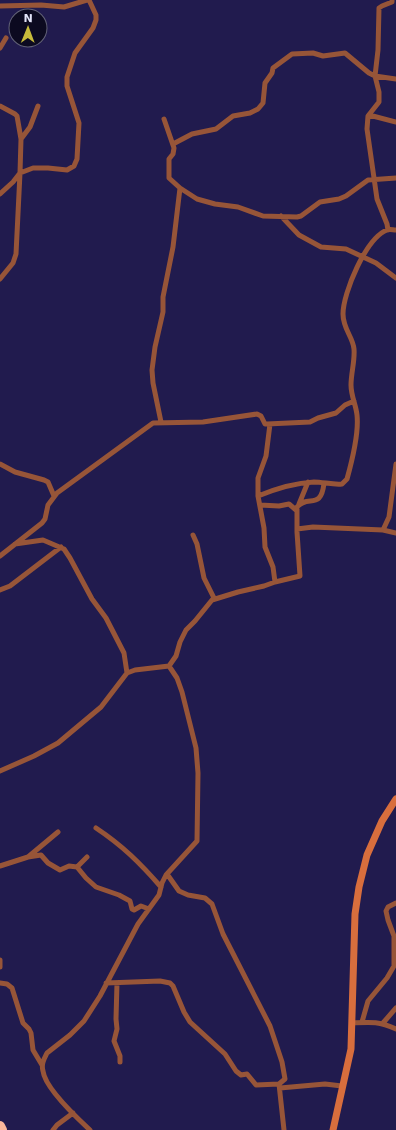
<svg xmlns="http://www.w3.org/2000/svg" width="396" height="1130" font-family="'DejaVu Sans',sans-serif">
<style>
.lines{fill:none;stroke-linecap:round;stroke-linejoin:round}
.street{stroke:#975538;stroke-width:5}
.secondary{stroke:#d86e3d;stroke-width:7}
.highway{stroke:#fab89c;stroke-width:10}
</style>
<rect width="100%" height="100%" fill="#211b4e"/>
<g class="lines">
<!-- street -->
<path class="street" d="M 0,6 L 41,5 L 64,7 L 87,0
M 0,48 L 6,38
M 0,106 L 15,114 L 17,116 L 21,139
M 369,115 L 396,122
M 164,119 L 174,148 L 173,154 L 169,159 L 169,178 L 180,188
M 173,144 L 192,134 L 216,129 L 233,116 L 250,113 L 258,109 L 263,103 L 265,83 L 272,73 L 273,68 L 292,54 L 313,53 L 323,56 L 345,53 L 369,73 L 375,76 L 396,79
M 0,194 L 13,182 L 20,173 L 21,139 L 30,127 L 38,106
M 281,216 L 299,235 L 321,247 L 346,249 L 376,263 L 396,278
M 388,230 L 387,224 L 377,199 L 367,129 L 368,116 L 379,102 L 379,92 L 375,76 L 378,50 L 379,8 L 382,6 L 392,2 L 392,0
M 0,279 L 13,263 L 16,254 L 20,173 L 33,168 L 48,168 L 67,170 L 74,166 L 77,159 L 79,123 L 67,86 L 67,77 L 75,53 L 93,28 L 96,20 L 96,15 L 89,0
M 161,422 L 153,383 L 152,370 L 155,347 L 163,312 L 163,297 L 173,247 L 180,188 L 197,199 L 215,204 L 238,207 L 263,216 L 297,217 L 301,216 L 320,202 L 339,199 L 346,196 L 368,180 L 396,178
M 270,424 L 266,456 L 258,478 L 258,496 L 264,528 L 265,547 L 273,567 L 275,582
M 0,464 L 15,472 L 44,480 L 48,482 L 54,496
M 258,496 C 275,489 295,483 314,482 C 323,482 333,485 342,484 L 347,479 C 352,461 359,433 357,415 C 356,405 351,396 351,385 C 351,373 355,361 354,349 C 353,337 343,329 343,314 C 343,293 366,238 387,230 C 390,229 393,230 396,230
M 299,504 L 308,482
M 260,505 L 279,506 L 289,504 L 296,510
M 297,529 L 313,527 L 383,530 L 396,533
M 383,530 L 389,517 L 396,464
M 193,535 L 197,544 L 204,578 L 214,598
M 15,544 L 43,540 L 64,549 L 70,558 L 92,599 L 106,618 L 124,653 L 127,673
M 0,556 L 42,523 L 45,519 L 48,505 L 57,493 L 153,423 L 203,422 L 257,414 L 261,416 L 265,424 L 267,424 L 310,422 L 318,418 L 336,413 L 345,405 L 354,401
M 0,590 L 10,586 L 61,547
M 0,771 L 34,756 L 58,743 L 101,707 L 127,673 L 135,670 L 169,666 L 176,656 L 180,642 L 186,630 L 195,621 L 212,600 L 238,592 L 264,586 L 275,582 L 300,576 L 297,532 L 297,507 C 308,494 321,511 324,483
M 96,828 C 123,846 140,863 161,887
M 28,857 L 41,855 L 48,863 L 60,870 L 69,866 L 77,867 L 87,857
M 0,866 L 28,857 L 58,832
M 77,867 L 86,878 L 96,887 L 119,895 L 130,901 L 132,909 L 134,910 L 141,906 L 149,909
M 167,874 L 179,891 L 188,895 L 205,898 L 212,904 L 223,934 L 270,1026 L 282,1062 L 285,1079 L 279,1084 L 284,1130
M 0,960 L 0,967
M 0,983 L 7,984 L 12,988 L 23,1023 L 29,1029 L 31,1033 L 33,1050 L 42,1065
M 106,983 L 160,981 L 170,983 L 173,986 L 184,1012 L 190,1022 L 225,1054 L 236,1071 L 241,1075 L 247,1074 L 256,1085 L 279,1084
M 117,983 L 116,1019 L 117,1029 L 114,1041 L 120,1056 L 120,1062
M 362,1022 L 368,1001 L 387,978 L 394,966 L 394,936 L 388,920 L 386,911 L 388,907 L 396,903
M 352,1023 C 371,1022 378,1021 396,1029
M 383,1023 L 396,1008
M 280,1088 L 325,1084 L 342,1086
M 53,1130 L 57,1125 L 73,1113
M 90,1130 C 77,1118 45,1088 43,1071 C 41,1064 44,1059 47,1053 L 70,1035 L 84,1021 L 100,996 L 138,924 L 159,895 L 162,883 L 166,875 L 197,841 L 198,773 L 196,748 L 182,692 L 177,678 L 169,666"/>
<!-- secondary -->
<path class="secondary" d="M 333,1130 L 351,1049 L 355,914 L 359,887 L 367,855 L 382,821 L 396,799"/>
<!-- highway -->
<path class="highway" d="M 0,1126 L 2,1130"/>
</g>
<!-- north arrow -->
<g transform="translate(28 28) rotate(1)"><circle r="19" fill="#0c0a20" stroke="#626277"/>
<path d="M0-3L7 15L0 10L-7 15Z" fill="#c7bb3b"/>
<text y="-6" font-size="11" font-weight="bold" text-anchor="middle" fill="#e4e5f9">N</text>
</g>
</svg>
